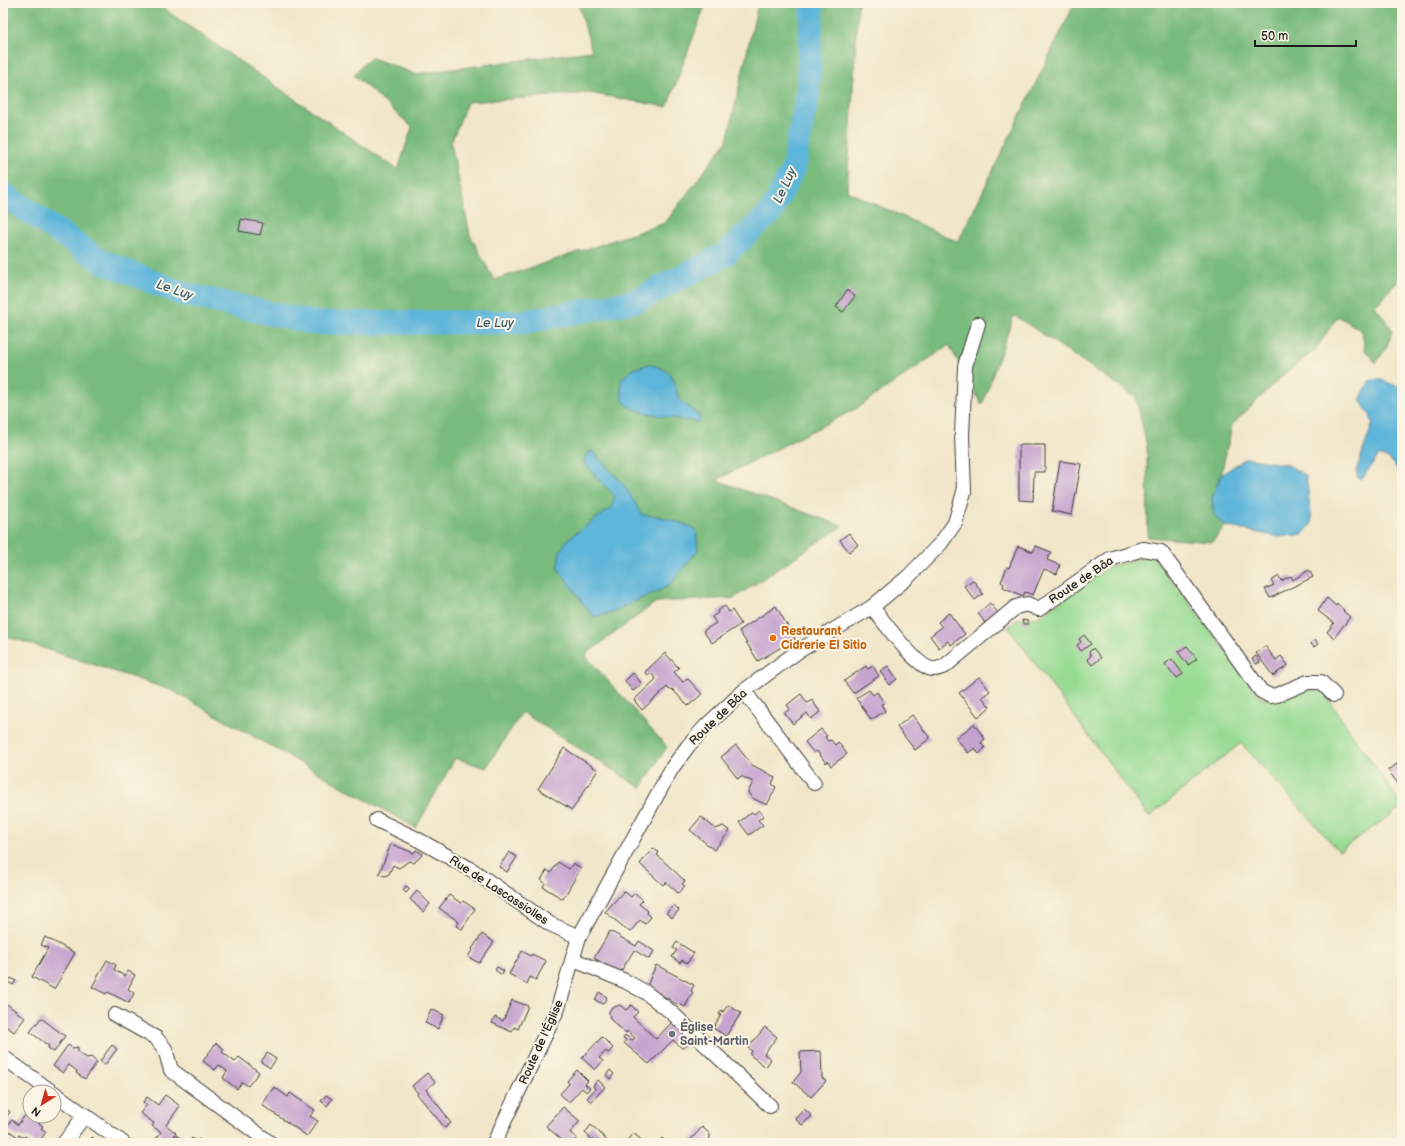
<svg xmlns="http://www.w3.org/2000/svg" width="1405" height="1146" font-family="'Balsamiq Sans',sans-serif">
<style>
.green{fill:#97db93;stroke:#5a7c58}
.forest{fill:#79bb7d;stroke:#4a6c4c}
.water{fill:#5db5da;stroke:#3c687b}
.lines{fill:none;stroke-linecap:round;stroke-linejoin:round}
.river{stroke:#5db5da;stroke-width:24}
.building{fill:#c5a3cf}
.minor-casing{stroke:#3c3a36;stroke-width:16}
.minor{stroke:#fff;stroke-width:14}
.food-dot{fill:#e8710a;stroke:#fcf5e5;stroke-width:1.5}
.worship-dot{fill:#6b7280;stroke:#fcf5e5;stroke-width:1.5}
.labels{text-anchor:middle;stroke-width:4;stroke-linejoin:round;paint-order:stroke}
.street-label{font-size:12px;fill:#1c1c1c;stroke:#fcf5e5}
.food-label{font-size:12px;font-weight:bold;fill:#c56008;stroke:#fcf5e5;text-anchor:start}
.worship-label{font-size:12px;font-weight:bold;fill:#5b616d;stroke:#fcf5e5;text-anchor:start}
.water-label{font-size:13px;font-style:italic;fill:#365968;stroke:#fcf5e5}
</style>
<rect width="100%" height="100%" fill="#fcf5e5"/>
<filter id="ink" filterUnits="userSpaceOnUse"><feTurbulence type="fractalNoise" baseFrequency=".025" numOctaves="2"/><feDisplacementMap in="SourceGraphic" scale="8" xChannelSelector="R" yChannelSelector="G"/><feConvolveMatrix kernelMatrix="1 2 1 2 8 2 1 2 1" color-interpolation-filters="sRGB"/></filter>
<filter id="wash" filterUnits="userSpaceOnUse"><feTurbulence type="fractalNoise" baseFrequency=".012" numOctaves="4" result="noise"/><feDisplacementMap in="SourceGraphic" scale="16" xChannelSelector="R" yChannelSelector="G"/><feGaussianBlur stdDeviation="0.9" result="paint"/><feColorMatrix in="noise" values="0 0 0 0 0 0 0 0 0 0 0 0 0 0 0 0 0 1.4 0 .05"/><feComposite in="paint" operator="in"/></filter>
<g filter="url(#wash)">
<rect width="100%" height="100%" fill="#f1e6c9"/>
<!-- green -->
<path class="green" d="M 1152,555 L 1262,699 L 1306,689 L 1323,692 L 1402,805 L 1402,807 L 1339,851 L 1241,743 L 1149,817 L 1008,627 L 1019,618 L 1037,618 L 1109,567 Z"/>
<!-- forest -->
<path class="forest" d="M 3,3 L 158,3 L 171,14 L 398,170 L 412,127 L 354,75 L 370,57 L 415,74 L 592,51 L 578,3 L 706,3 L 667,107 L 590,93 L 467,102 L 451,143 L 470,235 L 494,280 L 665,223 L 727,141 L 758,3 L 858,3 L 847,191 L 958,242 L 1075,3 L 1402,3 L 1402,277 L 1375,306 L 1393,331 L 1386,348 L 1376,363 L 1365,350 L 1362,331 L 1338,316 L 1315,350 L 1284,374 L 1232,425 L 1221,475 L 1212,498 L 1214,515 L 1225,526 L 1212,542 L 1148,537 L 1147,446 L 1136,397 L 1014,315 L 982,405 L 949,345 L 857,408 L 716,480 L 842,526 L 734,598 L 656,602 L 585,655 L 667,747 L 641,788 L 522,712 L 486,768 L 455,758 L 416,828 L 171,690 L 3,635 Z"/>
<!-- water -->
<path class="water" d="M 649,364 C 665,369 671,371 676,388 C 677,392 677,396 680,400 C 686,407 696,411 701,419 L 697,422 C 684,420 631,413 625,403 C 620,397 621,386 621,379 L 634,369 Z
M 1379,379 L 1396,386 L 1402,386 L 1402,479 L 1398,470 L 1389,459 L 1379,455 L 1362,479 L 1357,477 L 1357,468 L 1373,423 L 1370,415 L 1360,400 L 1369,381 Z
M 592,451 L 624,485 L 642,515 C 662,515 678,522 696,529 L 698,550 L 669,586 L 607,614 L 593,617 L 558,568 L 560,551 L 569,538 L 611,508 L 615,496 L 598,479 L 583,461 L 587,454 Z
M 1246,458 L 1288,465 L 1306,476 L 1312,523 L 1303,534 L 1279,537 L 1225,526 L 1214,515 L 1212,498 L 1221,475 Z"/>
<g class="lines">
<!-- river -->
<path class="river" d="M 3,194 L 101,261 L 183,294 L 314,323 L 523,322 L 635,301 L 724,255 L 772,211 L 793,169 L 808,92 L 812,3"/>
</g>
<g id="blocks">
<!-- building -->
<path class="building" d="M 241,219 L 263,223 L 260,235 L 239,231 Z
M 847,290 L 855,296 L 843,312 L 836,307 Z
M 1019,445 L 1045,445 L 1045,472 L 1034,472 L 1033,501 L 1019,500 Z
M 1060,461 L 1081,464 L 1072,515 L 1052,511 Z
M 849,533 L 858,545 L 849,552 L 840,540 Z
M 1018,546 L 1033,552 L 1036,546 L 1051,552 L 1047,560 L 1060,565 L 1057,574 L 1044,569 L 1033,595 L 1025,592 L 1023,596 L 1003,587 L 1004,584 L 1001,582 L 1007,567 L 1009,568 Z
M 1309,570 L 1313,577 L 1270,598 L 1265,589 L 1274,585 L 1271,581 L 1279,576 L 1281,581 L 1291,576 L 1293,580 Z
M 973,580 L 983,594 L 975,600 L 964,586 Z
M 1327,598 L 1336,606 L 1337,604 L 1344,610 L 1343,611 L 1350,617 L 1334,638 L 1327,632 L 1334,623 L 1318,611 Z
M 990,603 L 998,613 L 985,623 L 978,613 Z
M 725,606 L 729,612 L 732,610 L 741,624 L 712,643 L 703,631 L 716,623 L 712,617 L 718,613 L 717,611 Z
M 776,606 L 795,639 L 758,661 L 739,631 Z
M 949,613 L 965,634 L 951,645 L 948,641 L 939,648 L 930,636 L 942,627 L 938,622 Z
M 1022,620 L 1028,621 L 1028,624 L 1023,624 Z
M 1084,635 L 1091,644 L 1081,651 L 1077,645 L 1081,642 L 1079,639 Z
M 1315,640 L 1318,644 L 1314,647 L 1311,644 Z
M 1187,646 L 1197,659 L 1188,665 L 1178,652 Z
M 1265,646 L 1276,660 L 1281,656 L 1288,665 L 1273,676 L 1256,653 Z
M 1093,648 L 1101,658 L 1092,665 L 1087,659 L 1091,656 L 1089,652 Z
M 665,653 L 679,668 L 674,672 L 683,682 L 687,678 L 702,694 L 688,706 L 672,689 L 670,690 L 667,687 L 642,710 L 634,700 L 656,679 L 651,673 L 648,675 L 645,672 Z
M 1256,656 L 1260,662 L 1256,664 L 1252,659 Z
M 1172,659 L 1183,674 L 1177,678 L 1174,674 L 1173,675 L 1165,664 Z
M 866,666 L 868,669 L 873,666 L 879,676 L 853,693 L 844,681 Z
M 888,666 L 897,679 L 889,685 L 880,671 Z
M 633,673 L 642,684 L 633,691 L 625,681 Z
M 979,677 L 990,691 L 982,697 L 990,707 L 978,717 L 959,693 Z
M 869,690 L 873,695 L 877,692 L 884,703 L 881,704 L 885,711 L 871,720 L 856,698 Z
M 801,694 L 807,703 L 812,700 L 820,712 L 811,719 L 807,713 L 793,724 L 784,713 L 790,709 L 787,705 Z
M 912,715 L 930,738 L 915,750 L 897,727 Z
M 974,724 L 985,739 L 981,743 L 985,748 L 979,754 L 975,748 L 968,753 L 956,738 Z
M 821,729 L 827,736 L 825,737 L 828,741 L 831,740 L 835,745 L 838,742 L 847,754 L 831,766 L 828,761 L 826,763 L 817,751 L 814,753 L 805,742 Z
M 736,745 L 752,765 L 775,777 L 772,784 L 776,787 L 767,805 L 752,798 L 748,792 L 753,782 L 741,776 L 738,779 L 721,757 Z
M 564,748 L 598,770 L 572,810 L 538,789 Z
M 1397,764 L 1402,772 L 1402,787 L 1401,788 L 1388,770 Z
M 759,810 L 764,816 L 758,820 L 763,825 L 749,835 L 739,822 L 752,812 L 754,814 Z
M 701,817 L 716,829 L 723,826 L 730,831 L 714,850 L 690,830 Z
M 391,844 L 414,853 L 416,850 L 423,854 L 414,863 L 409,861 L 399,868 L 393,865 L 389,874 L 385,876 L 379,874 Z
M 653,848 L 659,853 L 657,855 L 685,881 L 682,884 L 685,886 L 678,893 L 666,882 L 663,885 L 640,864 Z
M 509,852 L 517,857 L 507,872 L 499,867 Z
M 558,862 L 569,869 L 573,863 L 581,868 L 563,899 L 543,887 L 545,883 L 541,880 L 547,870 L 551,873 Z
M 406,886 L 410,889 L 406,893 L 403,890 Z
M 417,891 L 430,904 L 423,912 L 410,899 Z
M 624,891 L 631,897 L 635,893 L 643,900 L 639,904 L 648,911 L 647,913 L 651,917 L 645,924 L 640,920 L 630,932 L 605,912 Z
M 449,895 L 461,903 L 463,901 L 475,909 L 462,929 L 456,926 L 459,922 L 439,908 Z
M 674,905 L 679,910 L 672,918 L 666,913 Z
M 610,931 L 636,946 L 639,941 L 654,951 L 649,959 L 634,950 L 620,973 L 594,958 Z
M 482,934 L 494,942 L 479,963 L 468,957 L 473,949 L 472,949 Z
M 45,937 L 75,953 L 54,989 L 32,977 L 48,948 L 41,945 Z
M 677,942 L 694,953 L 687,963 L 682,960 L 680,963 L 672,957 L 677,950 L 673,948 Z
M 522,951 L 531,956 L 532,954 L 546,961 L 536,980 L 530,977 L 527,984 L 509,974 Z
M 107,960 L 116,965 L 114,970 L 125,976 L 128,971 L 135,975 L 128,989 L 134,993 L 129,1003 L 108,992 L 106,994 L 92,987 Z
M 656,965 L 694,985 L 691,991 L 693,992 L 685,1007 L 679,1004 L 678,1005 L 647,986 Z
M 497,967 L 504,971 L 502,975 L 495,970 Z
M 11,978 L 16,981 L 13,985 L 8,982 Z
M 599,992 L 607,997 L 603,1004 L 595,1000 Z
M 512,1000 L 528,1006 L 518,1029 L 514,1027 L 512,1032 L 492,1023 L 495,1017 L 503,1021 Z
M 3,1001 L 25,1018 L 14,1032 L 3,1024 Z
M 620,1005 L 626,1010 L 631,1005 L 638,1012 L 633,1017 L 656,1039 L 672,1022 L 690,1041 L 683,1049 L 673,1040 L 649,1064 L 624,1043 L 626,1040 L 623,1038 L 625,1035 L 632,1040 L 635,1038 L 627,1031 L 626,1033 L 610,1019 L 609,1011 L 612,1008 Z
M 728,1005 L 741,1013 L 726,1036 L 713,1028 L 721,1015 L 719,1014 L 722,1010 L 723,1012 Z
M 431,1009 L 444,1015 L 438,1029 L 425,1023 Z
M 41,1018 L 65,1036 L 54,1052 L 48,1048 L 49,1046 L 30,1032 Z
M 765,1027 L 777,1037 L 764,1054 L 771,1059 L 766,1067 L 750,1055 L 752,1051 L 748,1048 Z
M 602,1037 L 613,1048 L 608,1053 L 606,1051 L 599,1058 L 603,1061 L 595,1070 L 582,1058 Z
M 216,1043 L 224,1049 L 222,1052 L 235,1062 L 239,1057 L 259,1072 L 248,1086 L 242,1082 L 237,1089 L 223,1078 L 227,1071 L 219,1065 L 215,1070 L 203,1061 Z
M 68,1045 L 72,1048 L 78,1047 L 78,1052 L 87,1058 L 91,1057 L 97,1062 L 85,1079 L 76,1073 L 77,1071 L 69,1065 L 63,1073 L 53,1066 Z
M 112,1045 L 117,1049 L 105,1065 L 100,1061 Z
M 821,1051 L 822,1078 L 826,1081 L 811,1097 L 793,1082 L 801,1072 L 800,1052 Z
M 267,1053 L 276,1059 L 270,1068 L 261,1062 Z
M 577,1070 L 588,1081 L 585,1084 L 590,1088 L 586,1092 L 582,1088 L 569,1102 L 560,1094 L 569,1084 L 567,1081 Z
M 610,1070 L 614,1074 L 610,1079 L 606,1075 Z
M 427,1073 L 435,1082 L 426,1090 L 446,1115 L 445,1116 L 451,1123 L 445,1128 L 417,1094 L 418,1093 L 412,1086 Z
M 598,1080 L 605,1087 L 591,1102 L 587,1098 L 595,1089 L 593,1086 Z
M 274,1087 L 288,1097 L 290,1093 L 315,1110 L 310,1116 L 318,1121 L 307,1136 L 262,1105 Z
M 165,1095 L 180,1106 L 166,1125 L 176,1133 L 169,1143 L 162,1143 L 156,1139 L 161,1132 L 152,1126 L 154,1123 L 140,1113 L 147,1105 L 143,1102 L 147,1097 L 158,1105 Z
M 326,1095 L 332,1099 L 327,1106 L 321,1101 Z
M 3,1107 L 10,1112 L 3,1121 Z
M 563,1107 L 580,1121 L 570,1133 L 577,1138 L 573,1143 L 561,1143 L 563,1141 L 546,1126 Z
M 804,1109 L 812,1116 L 802,1125 L 795,1119 Z
M 26,1114 L 43,1126 L 41,1128 L 46,1132 L 38,1143 L 35,1143 L 25,1136 L 24,1138 L 19,1135 L 18,1137 L 5,1128 L 12,1120 L 18,1125 Z
M 591,1125 L 597,1130 L 609,1143 L 596,1143 L 585,1133 Z
M 702,1127 L 710,1134 L 710,1138 L 707,1142 L 708,1143 L 688,1143 Z
M 633,1133 L 645,1143 L 625,1143 Z
M 176,1135 L 188,1143 L 170,1143 Z
M 92,1137 L 98,1142 L 98,1143 L 92,1143 L 90,1141 Z
M 192,1138 L 197,1141 L 199,1139 L 205,1143 L 189,1143 Z
M 339,1138 L 344,1143 L 335,1143 Z
M 662,1138 L 665,1141 L 663,1143 L 657,1143 Z"/>
</g>
</g>
<g filter="url(#ink)">
<use href="#blocks" fill-opacity="0" stroke="#3c3a36" stroke-width="1"/>
<g class="lines">
<!-- minor casing -->
<g class="minor-casing">
<path id="minor" d="M 872,607 C 883,620 917,669 933,669 C 936,670 941,667 945,666 L 1016,607 L 1027,604 L 1039,609 L 1110,559 L 1143,549 L 1161,552 L 1261,691 L 1270,696 L 1277,695 L 1308,682 L 1321,682 L 1334,695
M 744,691 L 814,783
M 377,820 L 417,839 L 472,870 L 550,924 L 579,937
M 572,961 L 579,962 L 625,981 L 645,992 L 671,1012 L 770,1106
M 115,1015 L 156,1038 L 165,1049 L 171,1070 L 270,1143
M 3,1057 L 52,1092
M 54,1093 L 123,1143
M 64,1143 L 85,1115
M 494,1143 L 558,1008 L 579,937 L 672,768 L 688,746 L 706,726 L 744,691 L 797,652 L 872,607 L 908,577 L 941,543 L 955,523 L 964,492 L 962,435 L 965,366 L 978,324"/>
</g>
<!-- minor -->
<use href="#minor" class="minor"/>
</g>
</g>
<!-- markers -->
<circle class="food-dot" cx="773" cy="638" r="4"/>
<circle class="worship-dot" cx="672" cy="1034" r="4"/>
<g class="labels">
<!-- street labels -->
<g class="street-label">
<text transform="translate(1081 580) rotate(-34)" y="4">Route de Bâa</text>
<text transform="translate(718 717) rotate(-44)" y="4">Route de Bâa</text>
<text transform="translate(499 890) rotate(33)" y="4">Rue de Lascassiolles</text>
<text transform="translate(541 1042) rotate(-66)" y="4">Route de l'Église</text>
</g>
<!-- food labels -->
<g class="food-label">
<text x="781" y="635">Restaurant<tspan x="781" dy="14">Cidrerie El Sitio</tspan></text>
</g>
<!-- worship labels -->
<g class="worship-label">
<text x="680" y="1031">Église<tspan x="680" dy="14">Saint-Martin</tspan></text>
</g>
<!-- water labels -->
<g class="water-label">
<text transform="translate(784 185) rotate(-65)" y="5">Le Luy</text>
<text transform="translate(175 289) rotate(19)" y="5">Le Luy</text>
<text x="495" y="327">Le Luy</text>
</g>
</g>
<!-- margin -->
<rect width="1405" height="1146" fill="none" stroke="#fcf5e5" stroke-width="16"/>
<!-- north arrow -->
<g transform="translate(42 1104) rotate(217)"><circle r="19" fill="#fcf5e5" stroke="#a29e95"/>
<path d="M0-3L7 15L0 10L-7 15Z" fill="#c8321e"/>
<text y="-6" font-size="11" font-weight="bold" text-anchor="middle" fill="#1c1c1c">N</text>
</g>
<!-- scale -->
<path d="M1255 40v6h101v-6" fill="none" stroke="#1c1c1c" stroke-width="2"/>
<text x="1261" y="40" font-size="12" fill="#1c1c1c" stroke="#fcf5e5" stroke-width="3" paint-order="stroke">50 m</text>
</svg>
